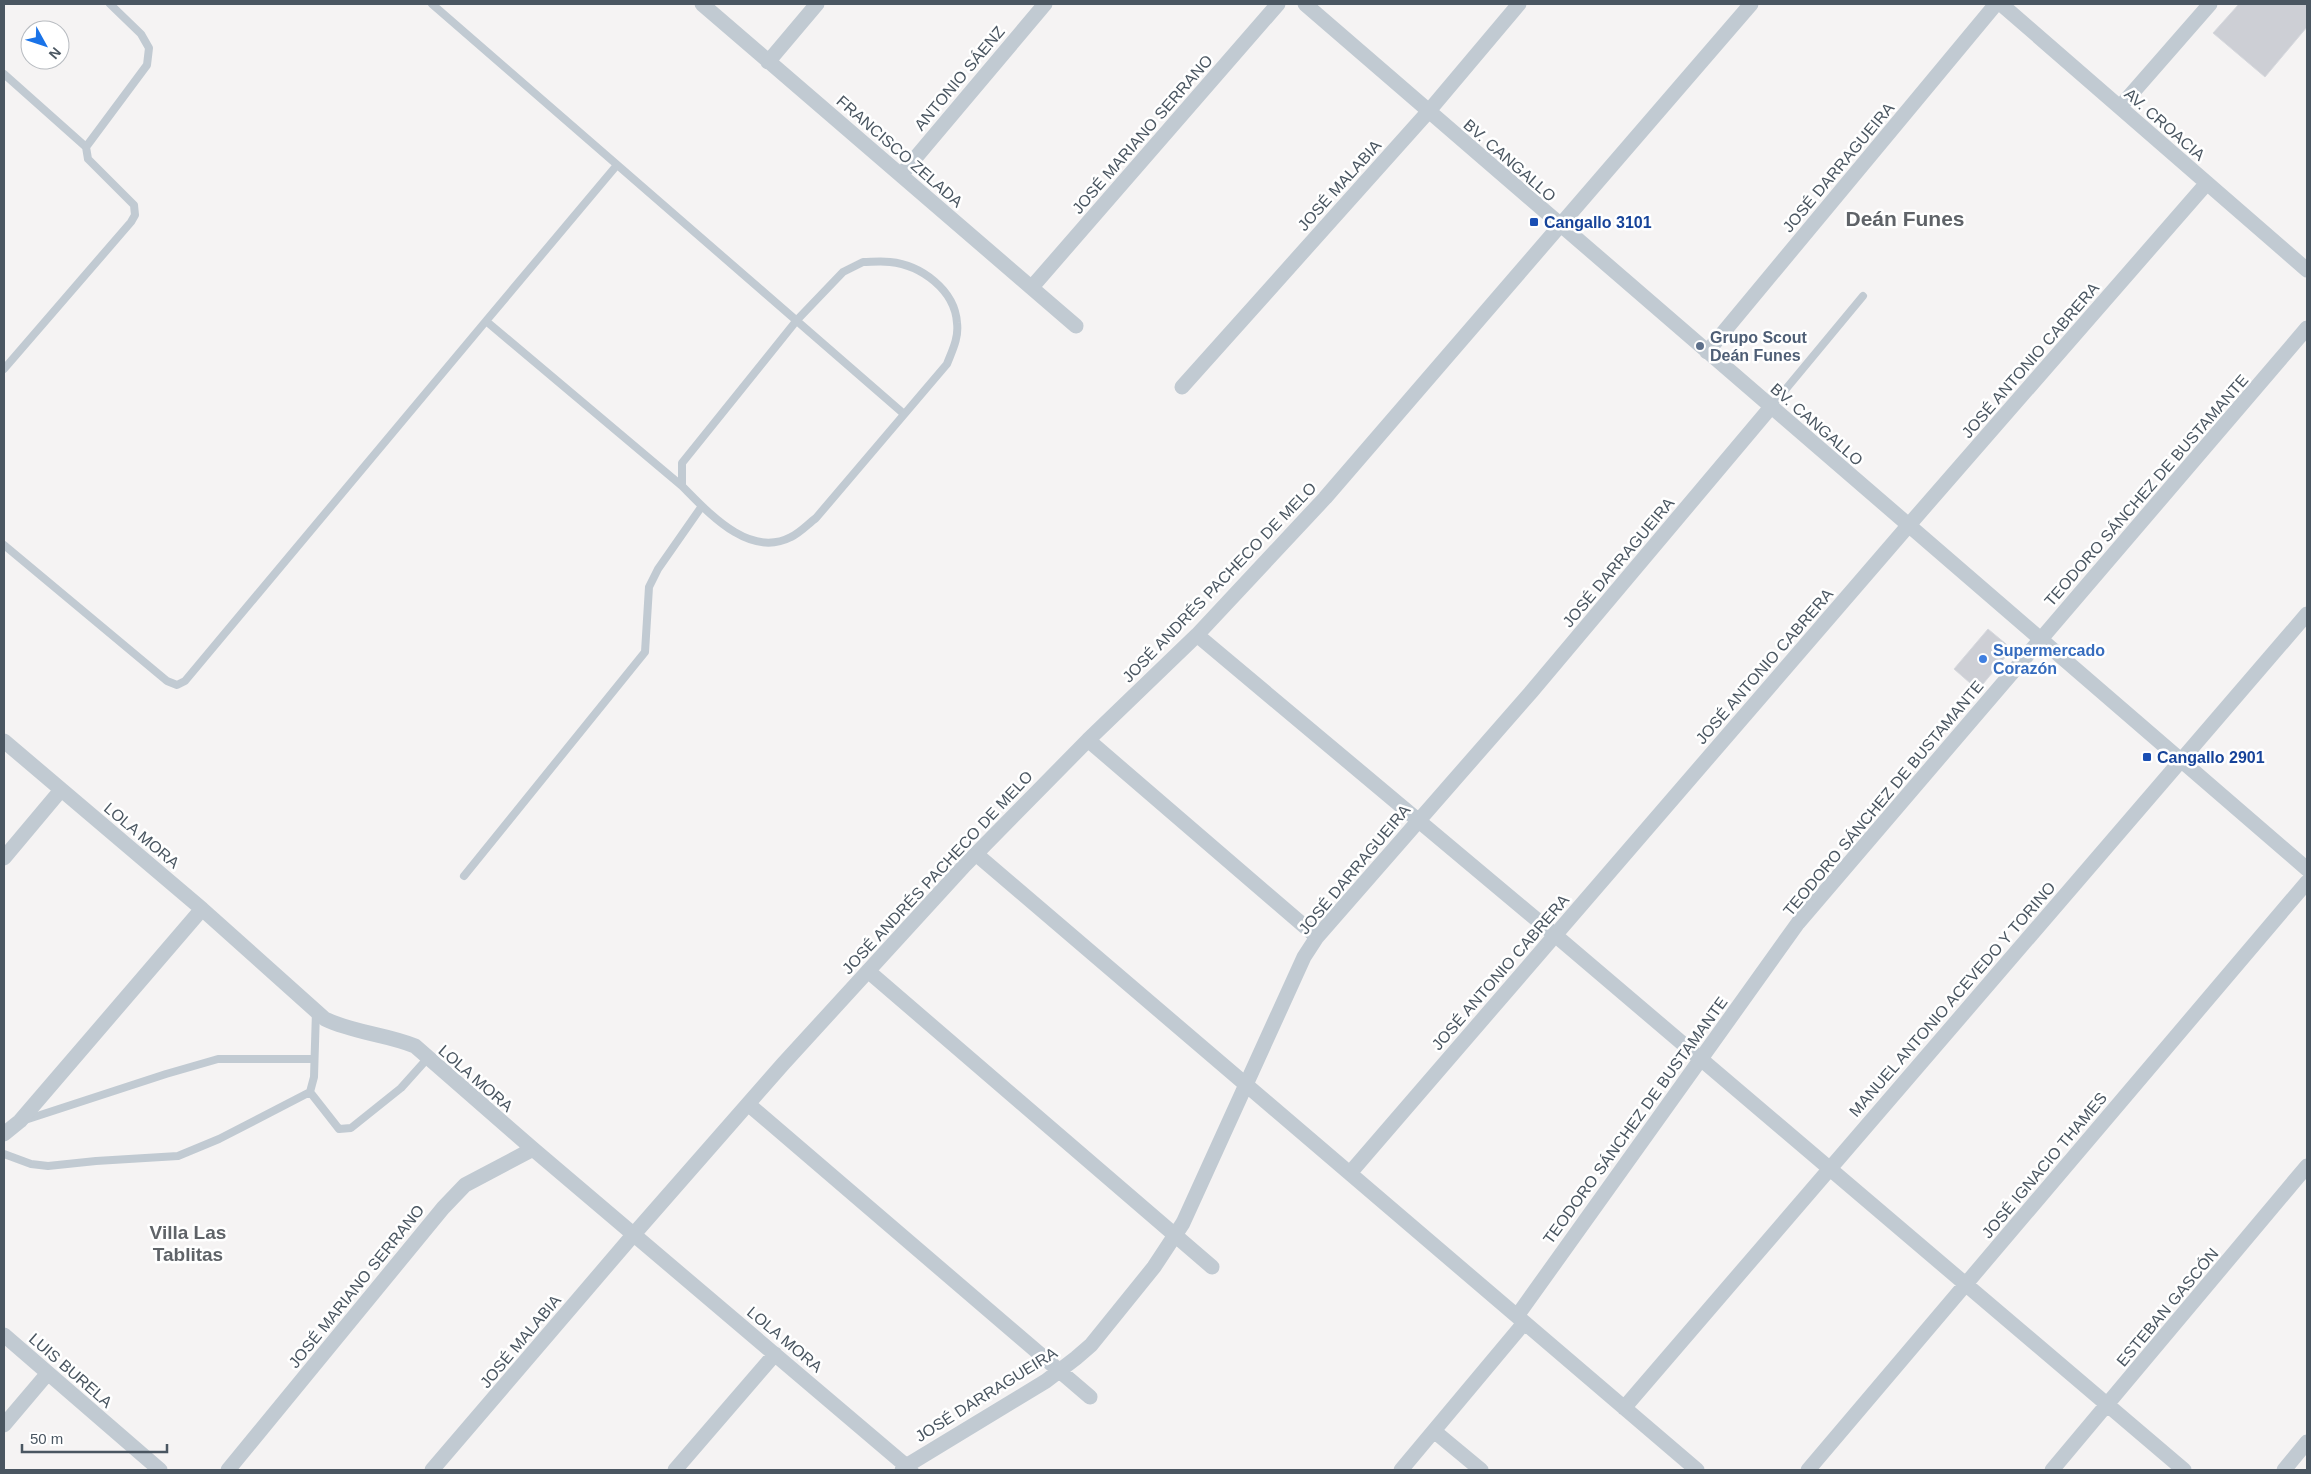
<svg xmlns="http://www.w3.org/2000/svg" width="2311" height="1474" font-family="Helvetica,sans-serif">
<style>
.building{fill:#cdcfd5;stroke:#d7d9de}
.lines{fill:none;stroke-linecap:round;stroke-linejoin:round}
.lane{stroke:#c1cad2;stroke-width:8}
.street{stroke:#c1cad2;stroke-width:15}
.transit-dot{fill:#1a4fb4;stroke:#fff;stroke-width:2}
.service-dot{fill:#5c6f8a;stroke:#fff;stroke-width:2}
.shop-dot{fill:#3f7fe0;stroke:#fff;stroke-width:2}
.labels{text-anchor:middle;stroke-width:5;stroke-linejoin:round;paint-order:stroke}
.street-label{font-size:16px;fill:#4a5661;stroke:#fff}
.transit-label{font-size:16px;font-weight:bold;fill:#164399;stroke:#fff;text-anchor:start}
.service-label{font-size:16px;font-weight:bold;fill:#4e5e75;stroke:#fff;text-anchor:start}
.shop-label{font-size:16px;font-weight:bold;fill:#366cbe;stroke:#fff;text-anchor:start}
.quarter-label{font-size:19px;font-weight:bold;fill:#5f6368;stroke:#fff}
.district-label{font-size:21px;font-weight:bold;fill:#5f6368;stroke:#fff}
</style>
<rect width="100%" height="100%" fill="#f5f3f3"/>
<!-- building -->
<path class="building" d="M 2239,4 L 2307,4 L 2307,27 L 2265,77 L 2213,33 Z
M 1988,629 L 2012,649 L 1978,690 L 1954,669 Z"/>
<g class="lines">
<!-- lane -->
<path class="lane" d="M 432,4 L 904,414
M 4,74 L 86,147
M 617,165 L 486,321 L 682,486
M 863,262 C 871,262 881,261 890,262 C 921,265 955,290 957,323 C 959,338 952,351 947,364 L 816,518 C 808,524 800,533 791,537 C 749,559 708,512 682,486 L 682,463 L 797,320 L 843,272 Z
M 4,369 L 131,222 L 135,215 L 134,205 L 88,159 L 86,147 L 147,65 L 149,48 L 141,34 L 110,4
M 1771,407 L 1863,296
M 4,545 L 167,681 L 177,685 L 185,681 L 486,321
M 464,876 L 645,652 L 649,587 L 658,569 L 702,506
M 310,1092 L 339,1129 L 351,1128 L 401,1088 L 427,1059
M 25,1120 L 166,1074 L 218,1059 L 314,1059
M 4,1154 L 31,1164 L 48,1166 L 96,1161 L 178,1156 L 219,1139 L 310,1092 L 314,1077 L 316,1011"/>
<!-- street -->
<path class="street" d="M 702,4 L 1076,326
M 1305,4 L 2307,869
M 2001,4 L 2307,270
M 768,62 L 817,4
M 2120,107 L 2210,4
M 901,175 L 1045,4
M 1032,287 L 1278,4
M 1707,352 L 1996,4
M 1182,387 L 1428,112 L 1519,4
M 1197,635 L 1555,935 L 2184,1470
M 1088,740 L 1317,937
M 4,741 L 202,909 L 325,1019 C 354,1033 386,1034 415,1046 L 533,1149 L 911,1470
M 976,854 L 1697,1470
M 4,858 L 61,790
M 868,971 L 1212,1267
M 748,1104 L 1090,1397
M 4,1134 L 20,1121 L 202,909
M 1350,1173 L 1908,526 L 2207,183
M 1517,1316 L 1798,923 L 2307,328
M 4,1335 L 160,1470
M 1624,1408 L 2307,614
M 4,1425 L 48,1373
M 1434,1431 L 1481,1470
M 228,1470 L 443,1208 L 465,1185 L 533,1149
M 432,1470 L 634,1234 L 783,1064 L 965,865 L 1088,740 L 1197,635 L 1325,498 L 1751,4
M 675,1470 L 775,1354
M 902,1470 L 906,1466 L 1046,1381 L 1076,1358 L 1091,1345 L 1154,1267 L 1183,1223 L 1304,957 L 1317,937 L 1532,691 L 1771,407
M 1401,1470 L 1524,1323
M 1808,1470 L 2307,882
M 2052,1470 L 2307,1166
M 2284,1470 L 2307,1442"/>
</g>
<!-- markers -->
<g class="transit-dot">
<rect x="1529" y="217" width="10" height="10" rx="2.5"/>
<rect x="2142" y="752" width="10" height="10" rx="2.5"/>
</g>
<circle class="service-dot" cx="1700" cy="346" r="5"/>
<circle class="shop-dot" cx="1983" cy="659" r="5"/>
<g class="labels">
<!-- street labels -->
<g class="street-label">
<text transform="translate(959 78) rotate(-50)" y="6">ANTONIO SÁENZ</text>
<text transform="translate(2165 124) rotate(41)" y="6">AV. CROACIA</text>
<text transform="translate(1142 134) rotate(-49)" y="6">JOSÉ MARIANO SERRANO</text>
<text transform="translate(900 151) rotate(41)" y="6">FRANCISCO ZELADA</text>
<text transform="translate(1510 160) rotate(41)" y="6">BV. CANGALLO</text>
<text transform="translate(1838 167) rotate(-50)" y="6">JOSÉ DARRAGUEIRA</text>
<text transform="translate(1339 185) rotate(-48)" y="6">JOSÉ MALABIA</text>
<text transform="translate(2030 360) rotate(-49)" y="6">JOSÉ ANTONIO CABRERA</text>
<text transform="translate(1817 424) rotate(41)" y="6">BV. CANGALLO</text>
<text transform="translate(2146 490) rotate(-49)" y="6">TEODORO SÁNCHEZ DE BUSTAMANTE</text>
<text transform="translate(1618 562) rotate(-50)" y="6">JOSÉ DARRAGUEIRA</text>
<text transform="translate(1219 582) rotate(-46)" y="6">JOSÉ ANDRÉS PACHECO DE MELO</text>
<text transform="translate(1764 666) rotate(-49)" y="6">JOSÉ ANTONIO CABRERA</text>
<text transform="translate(1883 798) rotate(-50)" y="6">TEODORO SÁNCHEZ DE BUSTAMANTE</text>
<text transform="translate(142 835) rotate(40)" y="6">LOLA MORA</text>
<text transform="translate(1354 869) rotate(-50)" y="6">JOSÉ DARRAGUEIRA</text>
<text transform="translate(937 872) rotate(-47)" y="6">JOSÉ ANDRÉS PACHECO DE MELO</text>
<text transform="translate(1500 972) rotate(-49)" y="6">JOSÉ ANTONIO CABRERA</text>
<text transform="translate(1952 999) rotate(-49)" y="6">MANUEL ANTONIO ACEVEDO Y TORINO</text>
<text transform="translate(476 1078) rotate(41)" y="6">LOLA MORA</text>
<text transform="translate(1635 1120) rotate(-54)" y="6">TEODORO SÁNCHEZ DE BUSTAMANTE</text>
<text transform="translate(2044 1165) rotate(-50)" y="6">JOSÉ IGNACIO THAMES</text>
<text transform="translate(356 1286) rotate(-51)" y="6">JOSÉ MARIANO SERRANO</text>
<text transform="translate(2167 1307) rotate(-50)" y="6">ESTEBAN GASCÓN</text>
<text transform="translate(785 1339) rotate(40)" y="6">LOLA MORA</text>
<text transform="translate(520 1341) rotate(-50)" y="6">JOSÉ MALABIA</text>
<text transform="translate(71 1370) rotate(41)" y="6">LUIS BURELA</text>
<text transform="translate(986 1394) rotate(-32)" y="6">JOSÉ DARRAGUEIRA</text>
</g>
<!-- transit labels -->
<g class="transit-label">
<text x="1544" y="228">Cangallo 3101</text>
<text x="2157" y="763">Cangallo 2901</text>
</g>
<!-- service labels -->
<g class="service-label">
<text x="1710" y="343">Grupo Scout<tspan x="1710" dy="18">Deán Funes</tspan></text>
</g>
<!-- shop labels -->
<g class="shop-label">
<text x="1993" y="656">Supermercado<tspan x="1993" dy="18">Corazón</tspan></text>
</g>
<!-- quarter labels -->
<g class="quarter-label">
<text x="188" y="1239">Villa Las<tspan x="188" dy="22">Tablitas</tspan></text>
</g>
<!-- district labels -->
<g class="district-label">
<text x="1905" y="226">Deán Funes</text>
</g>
</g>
<!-- border -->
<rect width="2311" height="1474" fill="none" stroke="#4a5661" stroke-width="10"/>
<!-- north arrow -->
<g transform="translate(45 45) rotate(130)"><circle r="24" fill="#ffffff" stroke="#b7bbc0"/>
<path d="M0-4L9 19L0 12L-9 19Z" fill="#1a73e8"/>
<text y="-8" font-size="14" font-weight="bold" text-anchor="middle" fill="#4a5661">N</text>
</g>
<!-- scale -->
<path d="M22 1444v8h145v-8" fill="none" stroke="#4a5661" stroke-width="2.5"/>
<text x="30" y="1444" font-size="15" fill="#4a5661" stroke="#ffffff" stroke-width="4" paint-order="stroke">50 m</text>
</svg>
